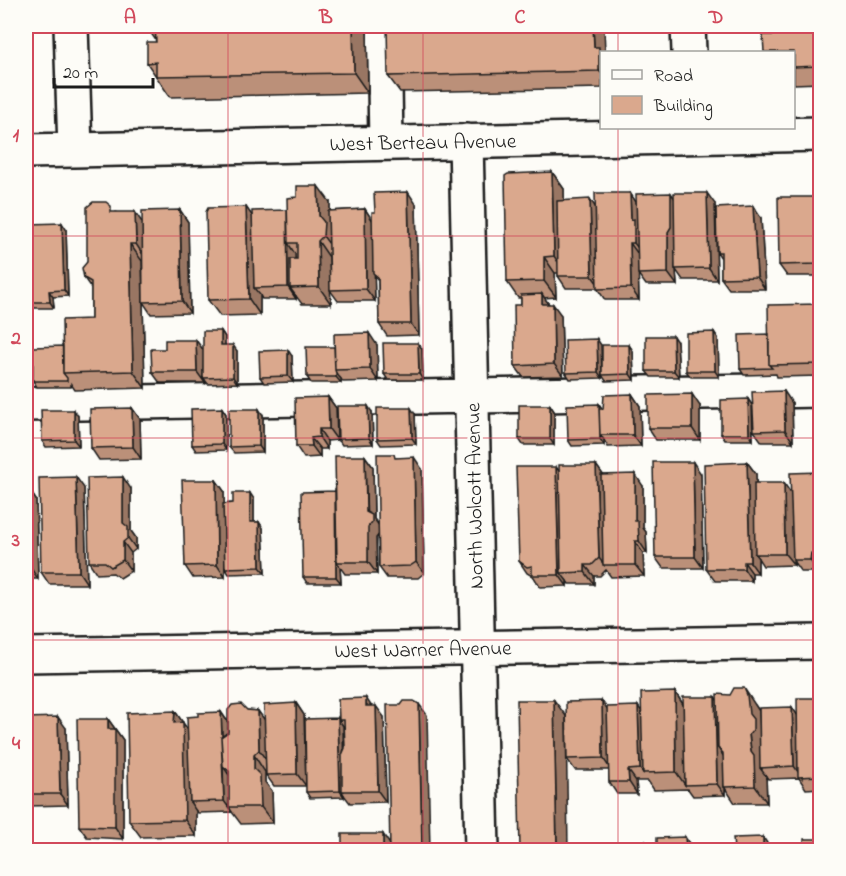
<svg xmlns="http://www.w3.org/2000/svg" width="846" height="876" font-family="'Indie Flower',sans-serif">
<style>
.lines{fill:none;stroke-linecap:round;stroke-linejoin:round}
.minor-casing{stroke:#1c1c1c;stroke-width:38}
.minor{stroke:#fdfcf7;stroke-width:33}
.wall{fill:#bb9079;stroke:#1c1c1c;stroke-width:1.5;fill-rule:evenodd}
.shaded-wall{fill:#997663;stroke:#1c1c1c;stroke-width:1.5}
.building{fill:#daa88d;stroke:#1c1c1c;stroke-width:1.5}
.grid{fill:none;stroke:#d1495b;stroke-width:1.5;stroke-opacity:0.55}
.labels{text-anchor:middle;stroke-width:6;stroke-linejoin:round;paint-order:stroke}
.street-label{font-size:21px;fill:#1c1c1c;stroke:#fdfcf7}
.neatline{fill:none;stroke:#d1495b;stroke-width:2}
.grid-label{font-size:20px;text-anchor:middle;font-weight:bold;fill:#d1495b}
</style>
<rect width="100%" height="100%" fill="#fdfcf7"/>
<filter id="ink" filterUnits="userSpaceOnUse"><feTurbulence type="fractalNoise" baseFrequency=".0167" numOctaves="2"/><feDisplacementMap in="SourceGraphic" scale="12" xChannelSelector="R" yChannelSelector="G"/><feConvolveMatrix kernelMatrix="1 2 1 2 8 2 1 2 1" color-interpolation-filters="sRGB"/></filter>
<g filter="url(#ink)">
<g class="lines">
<!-- minor casing -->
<g class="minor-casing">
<path id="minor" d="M 71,26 L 75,150
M 384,26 L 386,143
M 688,26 L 689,52
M 466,141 L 482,850
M 26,151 L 820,134
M 26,404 L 820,390
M 26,655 L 820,642"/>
</g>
<!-- minor -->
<use href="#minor" class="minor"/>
</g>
<!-- wall -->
<path class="wall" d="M 146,26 L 367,26 L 368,93 L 170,97 L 147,63 L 156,42 L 155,39 Z
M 765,26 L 820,26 L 820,83 L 794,84 L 794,52 L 773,35 L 773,33 L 770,33 Z
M 602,52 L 602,88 L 400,92 L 388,76 Z
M 552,172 L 564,189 L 564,201 L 595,206 L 630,193 L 636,203 L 674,199 L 715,204 L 717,280 L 683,280 L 676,270 L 677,285 L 646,285 L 638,274 L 639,300 L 605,300 L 597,288 L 566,288 L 558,276 L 558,273 L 555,273 L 556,297 L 544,298 L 549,304 L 561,315 L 563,376 L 523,377 L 515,366 L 521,305 L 521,298 L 518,298 L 507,282 Z
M 817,197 L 820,202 L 820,276 L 787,276 L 779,265 Z
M 330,202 L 330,211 L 365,209 L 372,220 L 416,204 L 419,335 L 387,336 L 379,324 L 378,280 L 374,275 L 375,301 L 338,301 L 330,290 L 331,304 L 302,304 L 296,296 L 296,299 L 262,299 L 260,295 L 260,315 L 220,316 L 208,300 L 246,207 L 252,217 Z
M 180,210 L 188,222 L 190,313 L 151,314 L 143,302 L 142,261 L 145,388 L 75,390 L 71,384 L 71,387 L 37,387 L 33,381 L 63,346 L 91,319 L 91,288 L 84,278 L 87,262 L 116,212 L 142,222 Z
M 761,218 L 765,289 L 729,289 L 721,278 L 721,258 L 717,252 Z
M 66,229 L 68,296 L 53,297 L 54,308 L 34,308 L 30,302 Z
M 820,304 L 820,376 L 777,377 L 776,374 L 744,375 L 740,369 L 769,334 Z
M 221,331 L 225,337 L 225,345 L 237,351 L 237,383 L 208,384 L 205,380 L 205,383 L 160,383 L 152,372 L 203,350 Z
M 714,332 L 718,338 L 719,377 L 691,377 L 686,371 Z
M 597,339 L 602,378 L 570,379 L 566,373 Z
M 677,342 L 679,377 L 651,377 L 646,371 Z
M 418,343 L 422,349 L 423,380 L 388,380 L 384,374 Z
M 377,345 L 378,381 L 343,382 L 341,379 L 341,383 L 311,383 L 307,377 Z
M 629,345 L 633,351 L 634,380 L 606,381 L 602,375 Z
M 292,356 L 293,382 L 264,383 L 260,377 Z
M 632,394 L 640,406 L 641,446 L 608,447 L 604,440 L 604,445 L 572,446 L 568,440 L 599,404 L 602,409 Z
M 328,397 L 336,408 L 337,440 L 327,441 L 327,449 L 320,449 L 320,457 L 304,458 L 296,446 Z
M 748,399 L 752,405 L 753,440 L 725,440 L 721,434 Z
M 792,403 L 793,442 L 762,442 L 754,431 Z
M 550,405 L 554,411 L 554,445 L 523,445 L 519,439 Z
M 700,406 L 700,440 L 656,440 L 648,428 Z
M 132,408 L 140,419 L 141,459 L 99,460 L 91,448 Z
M 222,408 L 226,414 L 226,450 L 196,451 L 192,445 Z
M 372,412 L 373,444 L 342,445 L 338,439 Z
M 26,414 L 28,418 L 29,452 L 26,453 Z
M 415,414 L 416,444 L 381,445 L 377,439 Z
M 263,415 L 263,452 L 234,453 L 229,447 Z
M 78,416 L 79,446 L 46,447 L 42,441 Z
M 365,456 L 373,467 L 374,519 L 378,524 L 397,458 L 422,469 L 424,573 L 418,578 L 387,578 L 379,567 L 378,535 L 376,538 L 377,574 L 345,574 L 340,567 L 341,583 L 307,583 L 303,577 L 335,491 L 336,493 Z
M 747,462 L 756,474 L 756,483 L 791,493 L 820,472 L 820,565 L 819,565 L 818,572 L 801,572 L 793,561 L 794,565 L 763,566 L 758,558 L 758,573 L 752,573 L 752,581 L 715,581 L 706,569 Z
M 596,465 L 603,475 L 643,486 L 643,528 L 646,532 L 647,553 L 643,553 L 644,576 L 611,577 L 606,570 L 600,576 L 594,576 L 594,584 L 569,584 L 567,581 L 567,586 L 540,587 L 534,577 L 527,573 L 519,561 L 556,467 L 559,471 Z
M 701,474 L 703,568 L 663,568 L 655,557 Z
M 216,480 L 224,491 L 224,504 L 233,503 L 254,499 L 254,522 L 259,522 L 263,528 L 265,573 L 229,574 L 225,568 L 225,577 L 193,578 L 185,566 Z
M 28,488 L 36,500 L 38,579 L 26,579 L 26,489 Z
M 84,488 L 87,584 L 49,584 L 41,572 Z
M 131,489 L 131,531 L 136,538 L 136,549 L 131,553 L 131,571 L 120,578 L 113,573 L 97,574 L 89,562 Z
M 675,692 L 683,704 L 715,697 L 717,700 L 755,705 L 759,711 L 797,715 L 820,698 L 820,788 L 806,789 L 799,778 L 768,779 L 766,776 L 767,803 L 735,803 L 725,788 L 725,795 L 693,796 L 688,789 L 654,790 L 648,781 L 636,781 L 637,794 L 617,794 L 609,782 L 609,770 L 575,770 L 567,759 L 607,709 L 641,711 Z
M 296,703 L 304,715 L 306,786 L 274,786 L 266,775 L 265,772 L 265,782 L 272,791 L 273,823 L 241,824 L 232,812 L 198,813 L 196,811 L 196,836 L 141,837 L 129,821 L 175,711 L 187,729 L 221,712 L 228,722 L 247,710 L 258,711 L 264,720 Z
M 371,706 L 384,717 L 386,802 L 350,803 L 344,795 L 344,797 L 310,798 L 306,792 L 338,718 ZM 343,726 L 345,728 L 345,748 L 343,751 Z
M 26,718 L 66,728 L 68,805 L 29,806 L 26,801 Z
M 108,719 L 123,740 L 123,839 L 87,837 L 79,826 Z"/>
<!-- shaded-wall -->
<path class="shaded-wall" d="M 353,26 L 367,26 L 368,93 L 354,73 Z
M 593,26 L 604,26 L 605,52 L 602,52 L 602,74 L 599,71 L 594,47 Z
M 552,172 L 564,189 L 565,273 L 554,256 Z
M 318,186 L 330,202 L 330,231 L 335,252 L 323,236 L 319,216 Z
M 408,192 L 416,204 L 419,335 L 411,324 Z
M 630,193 L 638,205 L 642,254 L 634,243 L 631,220 Z
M 671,193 L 679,205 L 675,269 L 676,270 L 677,285 L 668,273 L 668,232 Z
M 707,193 L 715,204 L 717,280 L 709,268 Z
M 817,197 L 820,202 L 820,268 L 818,264 Z
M 590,199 L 598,211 L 600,287 L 592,276 Z
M 753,206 L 761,218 L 765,289 L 757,277 Z
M 246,207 L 258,224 L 254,288 L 260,295 L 260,315 L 249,299 Z
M 365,209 L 373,221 L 375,301 L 366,289 Z
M 180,210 L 188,222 L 190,313 L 182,301 Z
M 287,210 L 288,243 L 295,254 L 296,287 L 290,288 L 296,296 L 296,299 L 288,287 Z
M 135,212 L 146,228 L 147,261 L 136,244 Z
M 26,223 L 27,224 L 28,305 L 26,301 Z
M 62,223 L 66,229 L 68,296 L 64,290 Z
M 318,241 L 329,257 L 331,304 L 319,287 Z
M 630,243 L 638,254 L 639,300 L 631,288 Z
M 130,244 L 142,261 L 145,388 L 133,371 Z
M 544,257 L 555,273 L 556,297 L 544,281 Z
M 49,291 L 53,297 L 54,308 L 50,302 Z
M 542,294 L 550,306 L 542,304 Z
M 553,304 L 561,315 L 563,376 L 554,364 Z
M 221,331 L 225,337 L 225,351 L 221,345 Z
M 714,332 L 718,338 L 719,377 L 715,371 Z
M 369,333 L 377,345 L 378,381 L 370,369 Z
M 673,336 L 677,342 L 679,377 L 674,371 Z
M 597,339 L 601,345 L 602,378 L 598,372 Z
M 196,340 L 204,351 L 203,378 L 205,380 L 205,383 L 197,372 Z
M 418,343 L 422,349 L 423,380 L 419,374 Z
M 233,345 L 237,351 L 237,383 L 233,377 Z
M 629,345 L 633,351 L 634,380 L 630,374 Z
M 26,349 L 29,353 L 29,387 L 26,382 Z
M 288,350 L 292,356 L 293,382 L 288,376 Z
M 336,373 L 341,379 L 341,383 L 336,377 Z
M 784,391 L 792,403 L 793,442 L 785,430 Z
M 632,394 L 640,406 L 641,446 L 633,435 Z
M 692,394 L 700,406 L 700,440 L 692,428 Z
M 328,397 L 336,408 L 337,440 L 329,429 Z
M 748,399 L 752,405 L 753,440 L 749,434 Z
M 599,404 L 603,410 L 600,435 L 604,440 L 604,445 L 600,439 Z
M 550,405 L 554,411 L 554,445 L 550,439 Z
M 368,406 L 372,412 L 373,444 L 369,438 Z
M 132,408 L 140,419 L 141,459 L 133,447 Z
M 222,408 L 226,414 L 226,450 L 222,444 Z
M 411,408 L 415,414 L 416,444 L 412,438 Z
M 259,409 L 263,415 L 263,452 L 259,446 Z
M 74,410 L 78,416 L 79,446 L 74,440 Z
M 26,414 L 28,418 L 29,452 L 26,447 Z
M 319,429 L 327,441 L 327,449 L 319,437 Z
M 311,438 L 320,449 L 320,457 L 312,446 Z
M 365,456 L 373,467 L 374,519 L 380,527 L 380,533 L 376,538 L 377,574 L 368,562 Z
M 414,457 L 422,469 L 424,573 L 416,562 Z
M 693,462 L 701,474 L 703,568 L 695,557 Z
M 747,462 L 756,474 L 758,554 L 755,554 L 758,558 L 758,573 L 750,562 Z
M 596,465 L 604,476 L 604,565 L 599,558 Z
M 556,467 L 564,478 L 561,573 L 567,581 L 567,586 L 559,575 Z
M 635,474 L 643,486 L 643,528 L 646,532 L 647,553 L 639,541 L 635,521 Z
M 76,477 L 84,488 L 87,584 L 79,572 Z
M 123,477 L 131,489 L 131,531 L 136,538 L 136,549 L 128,538 L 123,523 Z
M 216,480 L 224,491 L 225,577 L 217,565 Z
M 784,483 L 792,495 L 794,565 L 785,554 Z
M 28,488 L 36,500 L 38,579 L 30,567 Z
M 335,491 L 339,497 L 337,562 L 340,567 L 341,583 L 336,577 Z
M 250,493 L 254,499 L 254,528 L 250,522 Z
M 259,522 L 263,528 L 265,573 L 260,567 Z
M 635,541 L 643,553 L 644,576 L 635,565 Z
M 123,542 L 131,553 L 131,571 L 123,560 Z
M 811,553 L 819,565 L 818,572 L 810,560 Z
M 744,562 L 752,573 L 752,581 L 744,569 Z
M 585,565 L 594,576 L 594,584 L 585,572 Z
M 744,688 L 759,711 L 762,769 L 760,768 L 766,776 L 767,803 L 755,786 Z
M 675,692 L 686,709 L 685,785 L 676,772 Z
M 715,697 L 723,708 L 718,748 L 724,757 L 724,787 L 725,788 L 725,795 L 717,784 Z
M 366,698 L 374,710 L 366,706 Z
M 554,700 L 566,716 L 568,850 L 557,850 Z
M 602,701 L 610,713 L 611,770 L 603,758 Z
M 296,703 L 304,715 L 306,786 L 297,774 Z
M 419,704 L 427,715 L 430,850 L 422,850 Z
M 376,706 L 384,717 L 386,802 L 378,791 Z
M 638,706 L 646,718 L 643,773 L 640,769 Z
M 792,707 L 800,719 L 802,778 L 794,766 Z
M 175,711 L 194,739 L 190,802 L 196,811 L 196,836 L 185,820 L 174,723 Z
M 258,711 L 270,727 L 271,767 L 259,750 Z
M 221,712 L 229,724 L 223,766 Z
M 58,717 L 66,728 L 68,805 L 60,794 Z
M 338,718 L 343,726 L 344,791 L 342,791 L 344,795 L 344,797 L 340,791 Z
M 108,719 L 123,740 L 123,839 L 115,827 Z
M 254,755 L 265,772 L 265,782 L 272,791 L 273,823 L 261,807 L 254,769 Z
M 223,766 L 231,778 L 229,807 L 232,812 L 224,801 Z
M 628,770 L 636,781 L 637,794 L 629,782 Z
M 383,834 L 391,846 L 391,850 L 383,850 Z
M 685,837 L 689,843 L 690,850 L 686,850 Z
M 763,837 L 767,843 L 767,850 L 763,850 Z
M 646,842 L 650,848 L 650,850 L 646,850 Z"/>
<!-- building -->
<path class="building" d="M 155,26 L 353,26 L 354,73 L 156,76 L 156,62 L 147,63 L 147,42 L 156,42 Z
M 387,26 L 593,26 L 594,47 L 599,47 L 599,71 L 388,76 Z
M 773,26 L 820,26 L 820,66 L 794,67 L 794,52 L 764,52 L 763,35 L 773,35 Z
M 552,172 L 554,256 L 544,257 L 544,281 L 507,282 L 505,176 L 508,174 Z
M 297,186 L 318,186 L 319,216 L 324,222 L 323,236 L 318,241 L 319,287 L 290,288 L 290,259 L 297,259 L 297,243 L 288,243 L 287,198 L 297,197 Z
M 408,192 L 411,324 L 379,324 L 378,277 L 373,273 L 372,212 L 375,212 L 374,193 Z
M 595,193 L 630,193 L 631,220 L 634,219 L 634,243 L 630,243 L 631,288 L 597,289 Z
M 671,193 L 671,227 L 668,232 L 668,273 L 638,274 L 636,194 Z
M 674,193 L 707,193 L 709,268 L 675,269 Z
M 778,197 L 817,197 L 818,264 L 779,265 Z
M 590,199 L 592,276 L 558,276 L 557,201 Z
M 93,202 L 106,202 L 111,206 L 111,212 L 135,212 L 136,244 L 130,244 L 133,371 L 63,373 L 62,320 L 91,319 L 91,282 L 84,278 L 82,268 L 87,262 L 87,207 Z
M 753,206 L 757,277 L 721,278 L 721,252 L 717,252 L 716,208 Z
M 246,207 L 249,299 L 208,300 L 206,212 L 208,208 Z
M 365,209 L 366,289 L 330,290 L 328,211 Z
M 180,210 L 182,301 L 143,302 L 142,211 Z
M 287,210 L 288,287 L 254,288 L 252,211 Z
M 62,223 L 64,290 L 49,291 L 50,302 L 30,302 L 29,224 Z
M 542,294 L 542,304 L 553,304 L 554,364 L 515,366 L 514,305 L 521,305 L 521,295 Z
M 820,304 L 820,364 L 769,365 L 768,305 Z
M 203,331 L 221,331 L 221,345 L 233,345 L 233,377 L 203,378 Z
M 714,332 L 715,371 L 686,371 L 686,333 Z
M 369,333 L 370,369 L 335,370 L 334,334 Z
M 769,334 L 769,365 L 772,368 L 740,369 L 739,335 Z
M 646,336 L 673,336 L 674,371 L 646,371 Z
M 597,339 L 598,372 L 566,373 L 565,340 Z
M 165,340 L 196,340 L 197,372 L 152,372 L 151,349 L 165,349 Z
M 383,343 L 418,343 L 419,374 L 384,374 Z
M 602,345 L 629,345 L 630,374 L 602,375 Z
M 63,346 L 63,373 L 67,378 L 67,381 L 33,381 L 33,347 Z
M 306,347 L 334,347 L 335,370 L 336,373 L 336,377 L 307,377 Z
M 288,350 L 288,376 L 260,377 L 259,351 Z
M 784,391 L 785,430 L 754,431 L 752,392 Z
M 632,394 L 633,435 L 600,435 L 599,409 L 603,409 L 604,395 Z
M 692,394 L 692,428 L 648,428 L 648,395 Z
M 328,397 L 329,429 L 319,429 L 319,437 L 311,438 L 312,446 L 296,446 L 295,398 Z
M 748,399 L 749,434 L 721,434 L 721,400 Z
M 599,404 L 600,439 L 568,440 L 567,405 Z
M 519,405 L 550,405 L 550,439 L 519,439 Z
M 337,406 L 368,406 L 369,438 L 338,439 Z
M 132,408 L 133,447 L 91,448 L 90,409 Z
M 222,408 L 222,444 L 192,445 L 191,409 Z
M 377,408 L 411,408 L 412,438 L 377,439 Z
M 229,409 L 259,409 L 259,446 L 229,447 Z
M 41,410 L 74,410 L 74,440 L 42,441 Z
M 377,454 L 394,454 L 395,458 L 414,457 L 416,562 L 410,566 L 379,567 Z
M 335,456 L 365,456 L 366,512 L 372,515 L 372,522 L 368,527 L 368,562 L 337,562 Z
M 653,462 L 693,462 L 695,557 L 655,557 Z
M 747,462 L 750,562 L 744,562 L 744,569 L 706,569 L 704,464 Z
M 559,465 L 596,465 L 599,558 L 592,565 L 585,565 L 585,572 L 561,573 Z
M 516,467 L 556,467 L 559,575 L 532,575 L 532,566 L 527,567 L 519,561 Z
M 820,472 L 820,553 L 811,553 L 810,560 L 793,560 L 790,473 Z
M 635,474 L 635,521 L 638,521 L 639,541 L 635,541 L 635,565 L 603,565 L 601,475 Z
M 76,477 L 79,572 L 41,572 L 39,478 Z
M 123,477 L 123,523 L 128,527 L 128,538 L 123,542 L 123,560 L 111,567 L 105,562 L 89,562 L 87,478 Z
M 182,480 L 216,480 L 217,565 L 185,566 Z
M 754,483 L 784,483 L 785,554 L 755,554 Z
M 28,488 L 30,567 L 26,567 L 26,489 Z
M 335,491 L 336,577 L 303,577 L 301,492 Z
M 233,493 L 250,493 L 250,522 L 259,522 L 260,567 L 225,568 L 223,504 L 233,503 Z
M 734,688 L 744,688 L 747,695 L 749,714 L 753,719 L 753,730 L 749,735 L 751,752 L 754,756 L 755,786 L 724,787 L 723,753 L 718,748 L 717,694 L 730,695 Z
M 675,692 L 676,772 L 643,773 L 641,693 Z
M 683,697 L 715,697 L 717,784 L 685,785 Z
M 366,698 L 366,706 L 376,706 L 378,791 L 342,791 L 342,755 L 345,748 L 344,720 L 339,720 L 338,699 Z
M 797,698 L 820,698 L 820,776 L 798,777 Z
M 517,700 L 554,700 L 557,850 L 520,850 Z
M 404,701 L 414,701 L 419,704 L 422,850 L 390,850 L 387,705 L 401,705 Z
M 602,701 L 603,758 L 567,759 L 566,702 Z
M 296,703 L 297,774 L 266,775 L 264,705 Z
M 241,704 L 247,710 L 258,711 L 259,750 L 254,755 L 254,769 L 260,775 L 261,807 L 229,807 L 229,771 L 223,766 L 221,737 L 228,732 L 228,710 L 232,705 Z
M 638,706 L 640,769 L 628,770 L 629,782 L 609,782 L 607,707 Z
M 792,707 L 794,766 L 760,768 L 759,708 Z
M 175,711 L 174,723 L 183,722 L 185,820 L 129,821 L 127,713 Z
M 221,712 L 222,736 L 221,737 L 224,801 L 190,802 L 187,717 L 198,716 L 198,713 Z
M 58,717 L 60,794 L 26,794 L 26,718 Z
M 338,718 L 340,791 L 306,792 L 305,719 Z
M 77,719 L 108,719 L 108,729 L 115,729 L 115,827 L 79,826 Z
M 342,834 L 383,834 L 383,850 L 342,850 Z
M 685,837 L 686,850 L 657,850 L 657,838 Z
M 763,837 L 763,850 L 734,850 L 733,838 Z
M 804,839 L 820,839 L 820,850 L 804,850 Z
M 646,842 L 646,850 L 613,850 L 612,843 Z
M 340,844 L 340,850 L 309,850 L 309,845 Z
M 605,845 L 606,850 L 573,850 L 573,846 Z
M 256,848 L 256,850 L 233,850 L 233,849 Z"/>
</g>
<!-- grid -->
<path class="grid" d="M 228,26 L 228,850M 423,26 L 423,850M 618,26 L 618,52M 618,128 L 618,850M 26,236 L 820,236M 26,438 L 820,438M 26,640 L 820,640"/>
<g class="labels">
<!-- street labels -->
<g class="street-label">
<text transform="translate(423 142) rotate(-1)" y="7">West Berteau Avenue</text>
<text transform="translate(474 496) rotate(-91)" y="7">North Wolcott Avenue</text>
<text transform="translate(423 649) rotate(-1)" y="7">West Warner Avenue</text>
</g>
</g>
<!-- margin -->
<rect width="846" height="876" fill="none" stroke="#fdfcf7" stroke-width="66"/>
<!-- legend -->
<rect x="600" y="51" width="195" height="78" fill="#fdfcf7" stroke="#a3a29f" stroke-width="1.5"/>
<rect x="612" y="70" width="30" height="9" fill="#fdfcf7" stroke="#a3a29f" stroke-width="1.5"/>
<text x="654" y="81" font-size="18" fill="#1c1c1c">Road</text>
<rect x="612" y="96" width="30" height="18" fill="#daa88d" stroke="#a3a29f" stroke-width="1.5"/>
<text x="654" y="111" font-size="18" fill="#1c1c1c">Building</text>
<!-- scale -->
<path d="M54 78v9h99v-9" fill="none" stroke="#1c1c1c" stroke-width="3"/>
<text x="63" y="78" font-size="18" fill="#1c1c1c" stroke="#fdfcf7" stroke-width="4.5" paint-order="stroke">20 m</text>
<rect x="33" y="33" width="780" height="810" class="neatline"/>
<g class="grid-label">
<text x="130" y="23">A</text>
<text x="326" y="23">B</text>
<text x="520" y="23">C</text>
<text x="716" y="23">D</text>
<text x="16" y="141">1</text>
<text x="16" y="344">2</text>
<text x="16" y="546">3</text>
<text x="16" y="749">4</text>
</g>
</svg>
